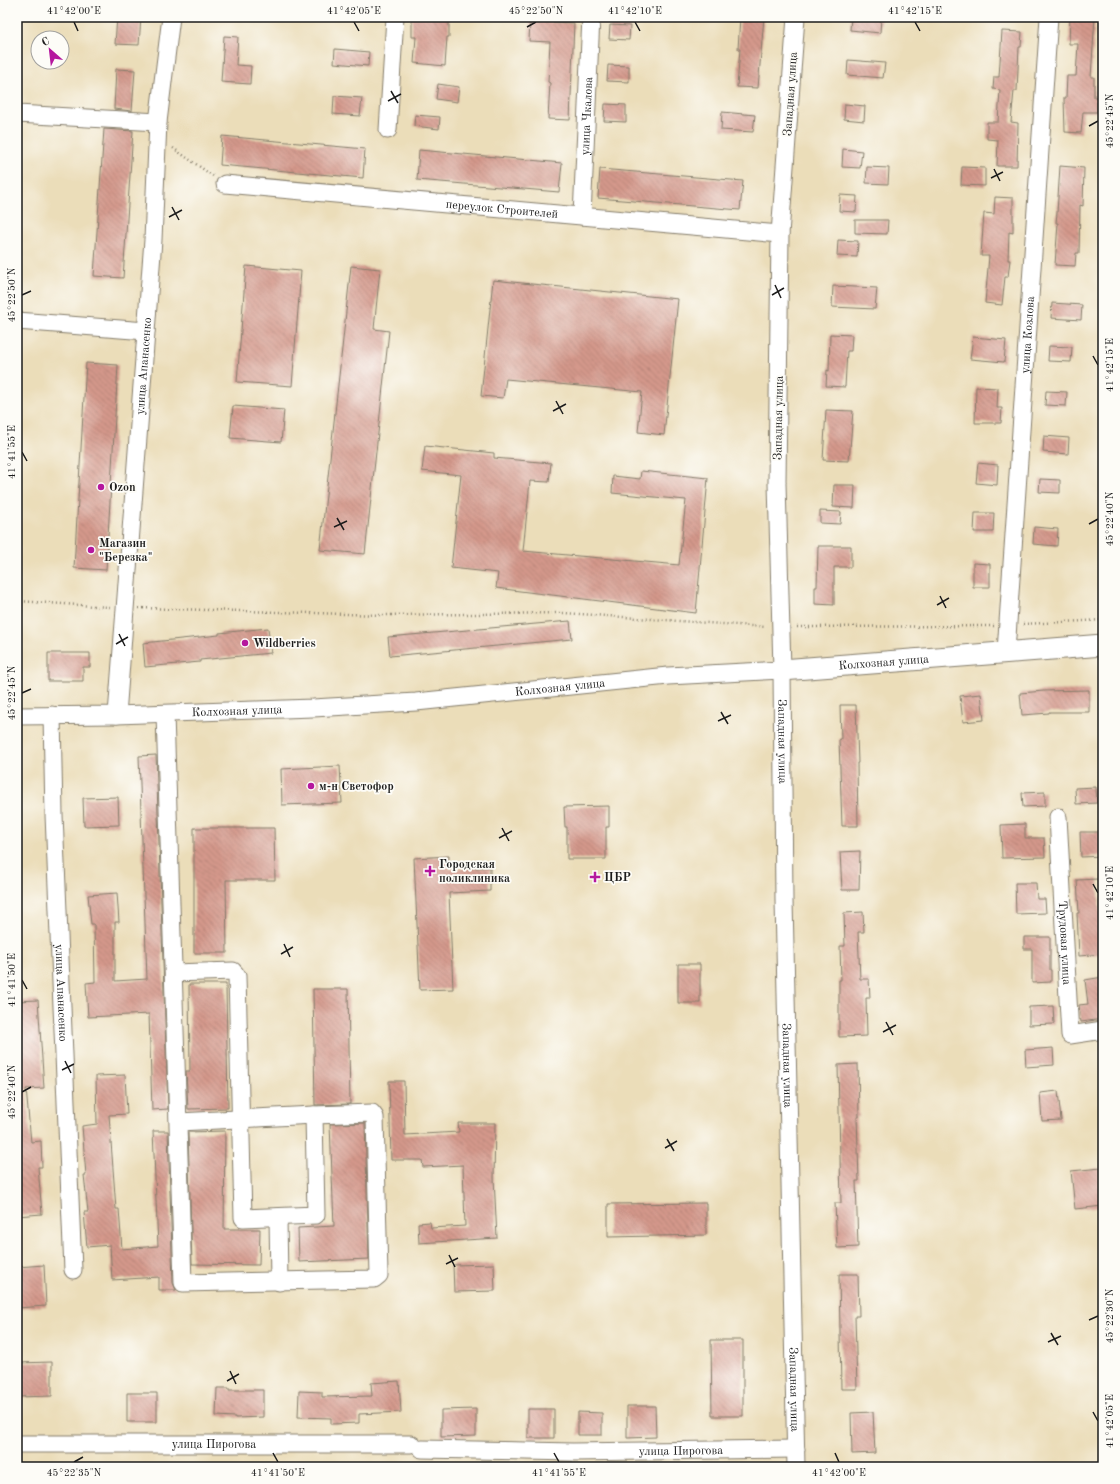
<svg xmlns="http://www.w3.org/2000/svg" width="1120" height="1484" font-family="'Old Standard TT',serif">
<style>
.building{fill:url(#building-back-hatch)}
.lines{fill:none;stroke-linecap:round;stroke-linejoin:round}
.minor-casing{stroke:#847c6a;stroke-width:19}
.major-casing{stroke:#847c6a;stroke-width:23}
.path{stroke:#847c6a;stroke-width:2.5;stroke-dasharray:1 3;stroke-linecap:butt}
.minor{stroke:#fff;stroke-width:17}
.major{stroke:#fff;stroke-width:21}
.ticks{fill:none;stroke:#1c1c1c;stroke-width:1.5}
.poi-dot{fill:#b5179e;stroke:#fdfcf7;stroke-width:1.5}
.labels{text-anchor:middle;stroke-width:3.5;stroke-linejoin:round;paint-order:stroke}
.street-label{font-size:12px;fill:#1c1c1c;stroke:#fdfcf7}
.poi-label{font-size:12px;font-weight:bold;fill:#1c1c1c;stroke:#fdfcf7;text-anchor:start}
.neatline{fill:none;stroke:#1c1c1c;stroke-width:1.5}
.ticks-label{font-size:10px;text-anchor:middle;fill:#1c1c1c}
</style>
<defs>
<pattern id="building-back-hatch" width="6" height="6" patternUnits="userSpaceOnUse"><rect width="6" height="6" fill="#d4988b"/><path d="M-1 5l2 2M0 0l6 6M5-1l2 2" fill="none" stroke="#ab7b71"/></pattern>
</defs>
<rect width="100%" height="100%" fill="#fdfcf7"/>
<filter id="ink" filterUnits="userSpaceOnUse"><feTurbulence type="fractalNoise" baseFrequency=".025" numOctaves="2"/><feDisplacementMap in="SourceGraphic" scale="8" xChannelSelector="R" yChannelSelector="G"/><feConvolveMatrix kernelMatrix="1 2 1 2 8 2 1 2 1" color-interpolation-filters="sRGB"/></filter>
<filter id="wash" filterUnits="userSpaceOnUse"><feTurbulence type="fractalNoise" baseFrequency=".012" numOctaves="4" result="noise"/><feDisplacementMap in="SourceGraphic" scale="16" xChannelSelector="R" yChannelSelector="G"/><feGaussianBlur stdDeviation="0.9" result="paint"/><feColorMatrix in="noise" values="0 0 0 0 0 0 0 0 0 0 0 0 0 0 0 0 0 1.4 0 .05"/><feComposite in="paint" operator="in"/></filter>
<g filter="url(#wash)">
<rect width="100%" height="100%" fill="#ebddb9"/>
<g id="blocks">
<!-- building -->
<path class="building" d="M 117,17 L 141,17 L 139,45 L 115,44 Z
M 412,17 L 449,17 L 449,37 L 447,37 L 445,66 L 414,63 L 416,37 L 412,37 Z
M 740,17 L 764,17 L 758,88 L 737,87 L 740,49 L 738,49 Z
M 851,17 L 881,17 L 880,33 L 850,30 Z
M 1070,17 L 1095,17 L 1091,77 L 1094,77 L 1094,97 L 1097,97 L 1097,112 L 1083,112 L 1081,133 L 1065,132 L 1064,98 L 1066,98 L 1067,76 L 1076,76 L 1078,44 L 1069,44 Z
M 530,21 L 574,23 L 570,120 L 548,119 L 550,83 L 548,82 L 550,42 L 529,41 Z
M 610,25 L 630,26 L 629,40 L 609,39 Z
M 1002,31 L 1022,32 L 1021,47 L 1019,47 L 1017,91 L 1014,91 L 1011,122 L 1018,123 L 1017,166 L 997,166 L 998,140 L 987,139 L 987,122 L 998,122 L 1000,90 L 993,89 L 994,77 L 999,77 Z
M 224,36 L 238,37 L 236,65 L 251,66 L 250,84 L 221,82 Z
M 335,49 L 369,52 L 368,66 L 334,63 Z
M 848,60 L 885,63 L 883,78 L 847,75 Z
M 608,65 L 629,66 L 629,82 L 607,81 Z
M 116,69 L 135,70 L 132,111 L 114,109 Z
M 438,84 L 459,87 L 457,102 L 436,99 Z
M 334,96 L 362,98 L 360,116 L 333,114 Z
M 605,104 L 626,105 L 626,122 L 604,121 Z
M 845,104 L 865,106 L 864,121 L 844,119 Z
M 722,112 L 755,115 L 753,132 L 721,130 Z
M 415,115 L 440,117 L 439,129 L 414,126 Z
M 104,129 L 133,131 L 123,278 L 94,276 Z
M 222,136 L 365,149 L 363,178 L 220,165 Z
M 843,149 L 862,151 L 860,168 L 842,167 Z
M 419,150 L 562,163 L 559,192 L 417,180 Z
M 1060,166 L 1084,168 L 1083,206 L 1080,205 L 1079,253 L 1076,253 L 1075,266 L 1055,265 L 1058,223 L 1056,223 L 1057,213 Z
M 867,167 L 889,168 L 888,184 L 866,183 Z
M 962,167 L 985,168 L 985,186 L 961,185 Z
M 600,169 L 743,181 L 740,210 L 598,198 Z
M 840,195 L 857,196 L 856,212 L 839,211 Z
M 995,197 L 1013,198 L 1013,233 L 1009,232 L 1008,260 L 1010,260 L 1008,277 L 1005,277 L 1002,305 L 985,303 L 989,256 L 981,256 L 984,213 L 994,214 Z
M 855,220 L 888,220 L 887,234 L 855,233 Z
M 838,240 L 858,241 L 857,257 L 837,256 Z
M 246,266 L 301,271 L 292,386 L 237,382 Z
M 351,266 L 380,269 L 374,329 L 389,331 L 365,554 L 320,550 Z
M 493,280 L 678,299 L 664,435 L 638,432 L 642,392 L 506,379 L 503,398 L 481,396 Z
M 833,286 L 877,288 L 875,309 L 832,307 Z
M 1052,303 L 1082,305 L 1081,320 L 1051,318 Z
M 830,334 L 852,335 L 851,351 L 847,351 L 845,387 L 826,386 L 827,370 L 829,371 Z
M 973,337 L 1006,340 L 1004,362 L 970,359 Z
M 1049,346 L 1072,347 L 1071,362 L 1048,361 Z
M 86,363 L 118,365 L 106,570 L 74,568 Z
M 976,387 L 998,388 L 997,408 L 1002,408 L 1001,423 L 975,423 Z
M 1046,391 L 1067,392 L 1066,406 L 1045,405 Z
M 233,406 L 284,410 L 281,442 L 230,438 Z
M 826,410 L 853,411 L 849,461 L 823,460 Z
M 1044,436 L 1069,438 L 1068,454 L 1043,452 Z
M 425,446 L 494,453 L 494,458 L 551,463 L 549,482 L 530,481 L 523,551 L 679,565 L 686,500 L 612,493 L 613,476 L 640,479 L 641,471 L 708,478 L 696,613 L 496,588 L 498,573 L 451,568 L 461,475 L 422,471 Z
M 978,463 L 998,465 L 997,485 L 976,483 Z
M 1040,479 L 1060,480 L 1060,493 L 1039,492 Z
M 834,485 L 855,485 L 854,508 L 833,507 Z
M 820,511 L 841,512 L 840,524 L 820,523 Z
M 975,513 L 994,513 L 993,532 L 974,532 Z
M 1034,527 L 1058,529 L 1057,546 L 1033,544 Z
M 818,546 L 851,546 L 851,567 L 834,567 L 834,605 L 815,604 L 815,587 L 817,587 Z
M 973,563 L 990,564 L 990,587 L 973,587 Z
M 570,621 L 572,639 L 390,656 L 388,637 Z
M 268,628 L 271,653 L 200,660 L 200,662 L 145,667 L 143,643 L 219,635 L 219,633 Z
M 48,653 L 90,653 L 90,667 L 83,667 L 83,681 L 48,681 Z
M 1089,690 L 1089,712 L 1049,712 L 1049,713 L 1022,715 L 1020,693 L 1044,691 Z
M 981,694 L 984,720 L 963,722 L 960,696 Z
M 840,705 L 856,705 L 858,763 L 857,763 L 858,826 L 842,826 L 839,739 L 841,739 Z
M 156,755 L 168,1109 L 152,1110 L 149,1014 L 88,1017 L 86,983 L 95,982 L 94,924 L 91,924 L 88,895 L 117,893 L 119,922 L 115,922 L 115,981 L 147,979 L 139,756 Z
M 340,766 L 342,803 L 282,805 L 281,769 Z
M 1096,787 L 1097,803 L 1076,804 L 1075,788 Z
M 1045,792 L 1045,806 L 1023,807 L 1022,793 Z
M 118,797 L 119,825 L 84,826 L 83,798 Z
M 609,806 L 609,827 L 606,827 L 606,859 L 567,859 L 567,827 L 565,827 L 564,807 Z
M 1025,824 L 1025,838 L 1044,838 L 1045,857 L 1002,858 L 1001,825 Z
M 194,828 L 274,828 L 275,880 L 226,880 L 227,953 L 194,953 Z
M 1080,832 L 1103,832 L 1103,856 L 1081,857 Z
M 860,851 L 859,890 L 842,890 L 840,852 Z
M 449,856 L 449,869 L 490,867 L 490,891 L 449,893 L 453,989 L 420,990 L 414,858 Z
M 1098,879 L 1100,912 L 1103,912 L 1103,931 L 1101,931 L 1103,954 L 1079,956 L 1077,913 L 1079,913 L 1077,880 Z
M 1015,883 L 1036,883 L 1037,899 L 1045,899 L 1046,913 L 1016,914 Z
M 863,912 L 864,932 L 858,932 L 860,979 L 869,979 L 870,998 L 866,998 L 867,1036 L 839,1037 L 839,980 L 841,980 L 840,946 L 845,946 L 844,913 Z
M 1024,937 L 1050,937 L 1050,970 L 1051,970 L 1051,982 L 1032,983 L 1032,949 L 1024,949 Z
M 678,964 L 700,964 L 700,1003 L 678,1003 Z
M 1103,977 L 1103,1019 L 1081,1022 L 1079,1005 L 1088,1004 L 1085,980 Z
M 189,984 L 226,984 L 228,1108 L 188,1109 L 186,1071 L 190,1071 Z
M 313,989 L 348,989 L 350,1104 L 315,1105 Z
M 38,1000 L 44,1088 L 26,1089 L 31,1142 L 41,1141 L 42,1167 L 38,1167 L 42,1214 L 17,1216 L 17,1001 Z
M 1053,1006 L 1054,1024 L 1029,1025 L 1029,1007 Z
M 1053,1048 L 1054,1065 L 1026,1067 L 1025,1050 Z
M 858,1064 L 859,1117 L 857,1117 L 859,1181 L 856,1181 L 858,1247 L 837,1248 L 835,1203 L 841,1203 L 838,1065 Z
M 125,1075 L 127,1114 L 109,1115 L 116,1209 L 119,1209 L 122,1249 L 158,1246 L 153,1131 L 168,1131 L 173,1283 L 176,1290 L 159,1290 L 159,1277 L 112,1280 L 110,1245 L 87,1247 L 84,1212 L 88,1212 L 84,1175 L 86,1175 L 82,1126 L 97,1124 L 96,1076 Z
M 389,1081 L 404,1081 L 405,1135 L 459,1132 L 458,1123 L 495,1123 L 494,1178 L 497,1238 L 419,1243 L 418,1223 L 430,1222 L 431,1228 L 465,1226 L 463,1165 L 423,1167 L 422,1160 L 391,1160 Z
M 1058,1091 L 1061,1120 L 1042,1121 L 1040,1093 Z
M 365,1123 L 369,1259 L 299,1262 L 298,1228 L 334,1226 L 330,1124 Z
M 225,1131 L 224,1229 L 260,1229 L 259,1265 L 192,1264 L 188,1132 Z
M 1101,1168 L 1103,1206 L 1075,1209 L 1071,1171 Z
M 706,1203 L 706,1235 L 608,1237 L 608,1204 Z
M 494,1264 L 495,1291 L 454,1292 L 453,1265 Z
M 44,1265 L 46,1306 L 17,1308 L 17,1267 Z
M 839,1274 L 858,1274 L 859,1316 L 855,1316 L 857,1389 L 841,1389 Z
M 711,1340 L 743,1340 L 743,1416 L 712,1416 Z
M 52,1362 L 52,1396 L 17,1397 L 17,1363 Z
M 399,1381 L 401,1412 L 359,1414 L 359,1423 L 331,1424 L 331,1418 L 298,1417 L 299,1391 L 322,1392 L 322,1397 L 372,1396 L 371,1383 Z
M 217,1388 L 229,1388 L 229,1390 L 263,1390 L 263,1417 L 235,1418 L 235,1417 L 216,1416 Z
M 127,1393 L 157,1393 L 157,1422 L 127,1422 Z
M 627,1406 L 655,1406 L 656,1437 L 627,1438 Z
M 476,1409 L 476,1436 L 441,1437 L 441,1410 Z
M 528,1409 L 554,1409 L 554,1438 L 528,1438 Z
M 578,1412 L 602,1413 L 602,1435 L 578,1435 Z
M 873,1412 L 875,1453 L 852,1454 L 851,1413 Z"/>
</g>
</g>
<g filter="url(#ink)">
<use href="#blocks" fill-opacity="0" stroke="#847c6a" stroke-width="1"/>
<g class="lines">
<!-- minor casing -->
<g class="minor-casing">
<g id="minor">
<path id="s1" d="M 796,17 L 780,234 L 777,483 L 782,670 L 784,900 L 796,1467"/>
<path d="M 17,114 L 158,122"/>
<path d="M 388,130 L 395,17"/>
<path id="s2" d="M 225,184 L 780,234"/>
<path id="s3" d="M 582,216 L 591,17"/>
<path d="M 17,321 L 146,331"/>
<path id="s4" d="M 1006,652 L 1049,17"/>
<path d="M 165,714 L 183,1283 L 374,1279 L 379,1275 L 375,1117 L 372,1113 L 314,1115 L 316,1215 L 243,1218 L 237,976 L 233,971 L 174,973"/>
<path id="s5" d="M 52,715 L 54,815 L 73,1270"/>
<path id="s6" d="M 117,715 L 153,240 L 158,122 L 171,17"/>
<path id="s7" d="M 17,716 L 117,715 L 313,708 L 416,702 L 668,676 L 782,670"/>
<path id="s8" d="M 1058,817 L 1070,1035 L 1103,1030"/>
<path d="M 179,1122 L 314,1115"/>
<path d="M 278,1217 L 279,1282"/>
<path id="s9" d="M 17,1444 L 411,1444"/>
<path id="s10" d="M 422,1449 L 573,1452 L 796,1449"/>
</g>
</g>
<!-- major casing -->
<g class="major-casing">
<g id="major">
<path id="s11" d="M 782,670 L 1103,645"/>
</g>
</g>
<!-- path -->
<path class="path" d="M 173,148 L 213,176
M 17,601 L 110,607
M 139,608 L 381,615 L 565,613 L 766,627
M 1023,624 L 1103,620
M 797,627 L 994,626"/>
<!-- minor -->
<use href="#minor" class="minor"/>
<!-- major -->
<use href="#major" class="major"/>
</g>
</g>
<!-- ticks -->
<path class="ticks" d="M 74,22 L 78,31M 354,22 L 359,31M 635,22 L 640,31M 915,22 L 920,31M 527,27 L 536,22M 391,91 L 398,103M 388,101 L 401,94M 1089,126 L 1098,121M 994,169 L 1000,181M 991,178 L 1003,172M 172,207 L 179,220M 169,217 L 182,210M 775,285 L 781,298M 22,295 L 31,291M 772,295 L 784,288M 1093,356 L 1098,365M 556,401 L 563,414M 553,411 L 566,404M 22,452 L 27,461M 337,518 L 344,530M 1089,524 L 1098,519M 334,527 L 347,521M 940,596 L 946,608M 937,605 L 949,598M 119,634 L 125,646M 116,644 L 128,637M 22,693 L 31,689M 721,712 L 728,724M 718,721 L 731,715M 502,828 L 509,841M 499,838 L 512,831M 1093,884 L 1098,893M 284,944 L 290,957M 281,954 L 293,947M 22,980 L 27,989M 886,1022 L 893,1035M 883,1032 L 896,1025M 65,1061 L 71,1073M 62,1070 L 74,1064M 22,1092 L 31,1087M 667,1139 L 674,1151M 665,1148 L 677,1141M 449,1255 L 455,1267M 446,1264 L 458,1258M 1089,1320 L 1098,1316M 1051,1333 L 1058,1345M 1048,1342 L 1061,1336M 230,1371 L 236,1384M 227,1381 L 239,1374M 1093,1412 L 1098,1421M 273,1453 L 278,1462M 554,1453 L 559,1462M 835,1453 L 839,1462M 74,1462 L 83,1457"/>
<!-- markers -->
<g class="poi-dot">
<circle cx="101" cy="487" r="4"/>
<circle cx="91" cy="550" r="4"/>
<circle cx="245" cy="643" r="4"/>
<circle cx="311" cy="786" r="4"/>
<path d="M428 865h4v4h4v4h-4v4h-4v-4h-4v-4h4z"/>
<path d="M593 871h4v4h4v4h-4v4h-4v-4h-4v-4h4z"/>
</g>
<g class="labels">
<!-- street labels -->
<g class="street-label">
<text transform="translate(790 94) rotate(-86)" y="4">Западная улица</text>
<text dy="4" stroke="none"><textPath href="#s3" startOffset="100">улица Чкалова</textPath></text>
<text dy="4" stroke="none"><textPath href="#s2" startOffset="278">переулок Строителей</textPath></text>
<text dy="4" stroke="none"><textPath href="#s4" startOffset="318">улица Козлова</textPath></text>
<text dy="4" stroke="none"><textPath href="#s6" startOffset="350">улица Апанасенко</textPath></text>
<text transform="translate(778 418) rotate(-89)" y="4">Западная улица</text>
<text dy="4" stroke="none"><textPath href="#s11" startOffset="102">Колхозная улица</textPath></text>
<text dy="4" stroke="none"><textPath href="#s7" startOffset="544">Колхозная улица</textPath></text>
<text dy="4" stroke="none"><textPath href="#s7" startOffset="220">Колхозная улица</textPath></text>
<text dy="4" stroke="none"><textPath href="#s1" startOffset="725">Западная улица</textPath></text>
<text dy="4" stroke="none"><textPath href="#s8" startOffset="126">Трудовая улица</textPath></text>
<text dy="4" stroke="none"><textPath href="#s5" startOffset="278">улица Апанасенко</textPath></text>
<text dy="4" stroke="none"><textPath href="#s1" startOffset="1049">Западная улица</textPath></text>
<text dy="4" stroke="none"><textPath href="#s1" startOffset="1373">Западная улица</textPath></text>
<text dy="4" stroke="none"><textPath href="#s9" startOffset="197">улица Пирогова</textPath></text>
<text dy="4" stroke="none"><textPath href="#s10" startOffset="259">улица Пирогова</textPath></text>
</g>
<!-- poi labels -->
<g class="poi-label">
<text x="109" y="491">Ozon</text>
<text x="99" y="547">Магазин<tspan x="99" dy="14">"Березка"</tspan></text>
<text x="253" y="647">Wildberries</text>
<text x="319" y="790">м-н Светофор</text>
<text x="439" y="868">Городская<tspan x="439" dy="14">поликлиника</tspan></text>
<text x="604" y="881">ЦБР</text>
</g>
</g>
<!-- margin -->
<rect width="1120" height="1484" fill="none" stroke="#fdfcf7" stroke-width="44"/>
<!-- north arrow -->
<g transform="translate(50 50) rotate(332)"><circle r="19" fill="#fdfcf7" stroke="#a3a29f"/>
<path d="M0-3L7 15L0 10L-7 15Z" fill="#b5179e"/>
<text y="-6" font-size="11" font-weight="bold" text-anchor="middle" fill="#1c1c1c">С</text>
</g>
<rect x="22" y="22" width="1076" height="1440" class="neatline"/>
<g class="ticks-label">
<text x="74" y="14">41°42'00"E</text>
<text x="354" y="14">41°42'05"E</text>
<text x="536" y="14">45°22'50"N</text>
<text x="635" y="14">41°42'10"E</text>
<text x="915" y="14">41°42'15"E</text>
<text transform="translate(1109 121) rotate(-90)" y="4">45°22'45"N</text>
<text transform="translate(11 295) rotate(-90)" y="4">45°22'50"N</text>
<text transform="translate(1109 365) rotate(-90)" y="4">41°42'15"E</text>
<text transform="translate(11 452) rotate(-90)" y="4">41°41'55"E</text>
<text transform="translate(1109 519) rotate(-90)" y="4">45°22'40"N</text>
<text transform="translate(11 693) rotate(-90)" y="4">45°22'45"N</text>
<text transform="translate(1109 893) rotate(-90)" y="4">41°42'10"E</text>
<text transform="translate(11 980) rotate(-90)" y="4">41°41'50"E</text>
<text transform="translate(11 1092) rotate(-90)" y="4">45°22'40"N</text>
<text transform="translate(1109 1316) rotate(-90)" y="4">45°22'30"N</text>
<text transform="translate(1109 1421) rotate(-90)" y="4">41°42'05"E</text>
<text x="74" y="1476">45°22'35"N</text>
<text x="278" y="1476">41°41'50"E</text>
<text x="559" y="1476">41°41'55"E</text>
<text x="839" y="1476">41°42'00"E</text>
</g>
</svg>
